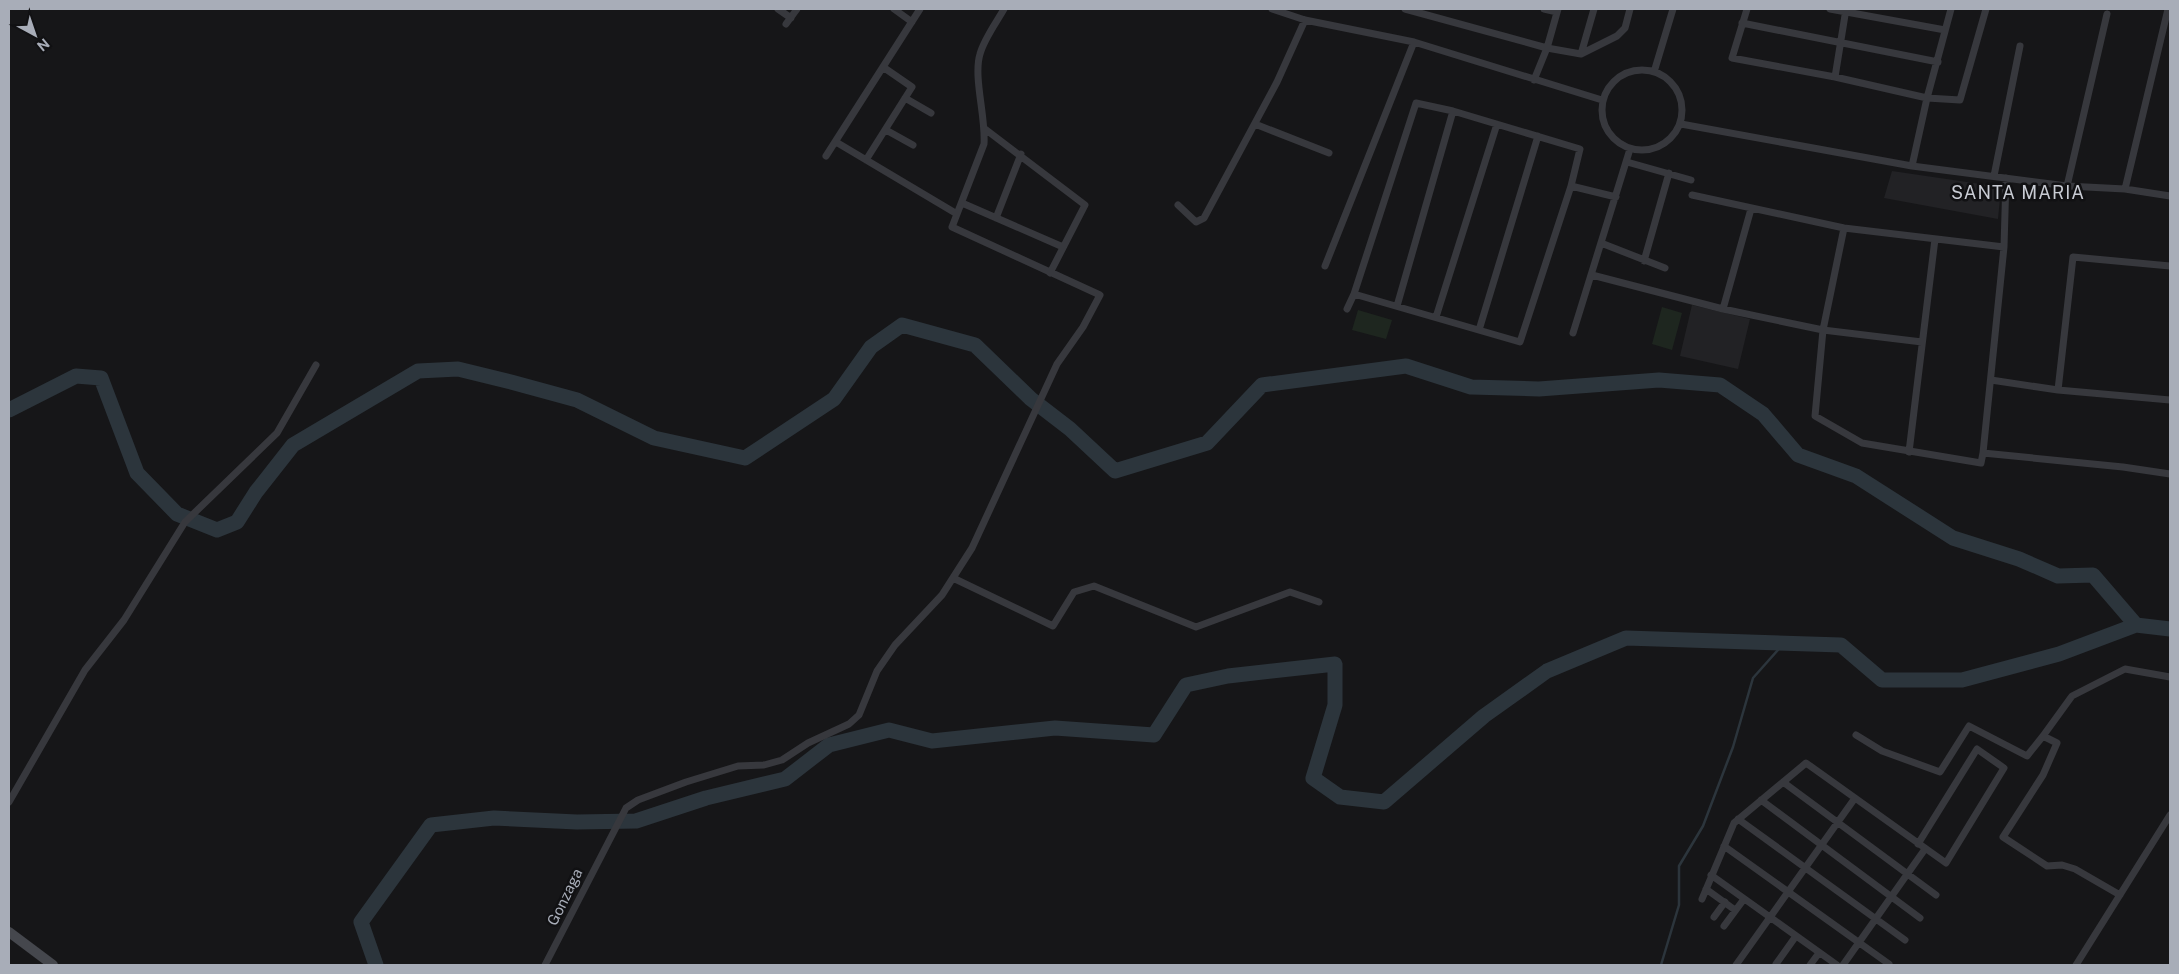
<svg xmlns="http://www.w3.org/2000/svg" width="2179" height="974" font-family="'Public Sans',sans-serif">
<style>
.built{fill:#222225}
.green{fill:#1e261f}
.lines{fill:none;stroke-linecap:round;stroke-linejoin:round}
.stream{stroke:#2c353c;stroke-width:2.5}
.river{stroke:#2c353c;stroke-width:15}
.street{stroke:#37383d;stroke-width:7}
.secondary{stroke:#45474d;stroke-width:10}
.labels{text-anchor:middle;stroke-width:5;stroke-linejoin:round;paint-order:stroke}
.street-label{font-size:15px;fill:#a8adb8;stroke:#111113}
.quarter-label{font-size:18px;letter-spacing:1px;fill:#c9ccd4;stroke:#111113}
</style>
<rect width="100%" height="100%" fill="#161618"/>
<!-- built -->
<path class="built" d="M 1892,171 L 2001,187 L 1998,219 L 1884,198 Z
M 1692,305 L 1750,319 L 1738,369 L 1680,356 Z"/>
<!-- green -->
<path class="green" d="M 1662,307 L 1682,313 L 1672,350 L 1652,344 Z
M 1358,310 L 1392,320 L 1386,339 L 1352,330 Z"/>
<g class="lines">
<!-- stream -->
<path class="stream" d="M 1661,965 L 1679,905 L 1679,866 L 1703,826 L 1733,747 L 1753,678 L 1784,643"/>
<!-- river -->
<path class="river" d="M 9,410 L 76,376 L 101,378 L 137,473 L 177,514 L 217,530 L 237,522 L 256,492 L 293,445 L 418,371 L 458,369 L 511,382 L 577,400 L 654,438 L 745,458 L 834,399 L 871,347 L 902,325 L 975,345 L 1031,399 L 1070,429 L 1115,471 L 1207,443 L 1262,385 L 1406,366 L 1471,387 L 1539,389 L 1659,380 L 1720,385 L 1763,414 L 1798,455 L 1856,476 L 1953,538 L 2019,559 L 2058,576 L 2093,575 L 2136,625
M 376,965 L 361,922 L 431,825 L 494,818 L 577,822 L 636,821 L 706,798 L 785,779 L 829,745 L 889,730 L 932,741 L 1055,728 L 1154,735 L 1186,685 L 1228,676 L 1335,664 L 1335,705 L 1313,778 L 1340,797 L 1384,802 L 1484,716 L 1547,671 L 1626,638 L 1841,645 L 1882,680 L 1962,680 L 2059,654 L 2136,625 L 2170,629"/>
<!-- street -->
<path class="street" d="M 778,9 L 791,18
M 894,9 L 912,22
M 1272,9 L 1305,20 L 1414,42 L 1602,100
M 1405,9 L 1547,48 L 1581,54 L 1617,36 L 1625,28 L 1630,9
M 1544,9 L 1557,12
M 1747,9 L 1732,58 L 1835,77 L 1927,98 L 1960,100 L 1986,9
M 1830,9 L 1945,30
M 1742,23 L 1938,62
M 786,24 L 797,9
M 1581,54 L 1594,9
M1602 110a40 40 0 1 1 80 0a40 40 0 1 1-80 0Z
M 1654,72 L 1673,9
M 1835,77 L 1846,9
M 1534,80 L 1547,48 L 1558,9
M 905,98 L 931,113
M 1255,124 L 1329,153
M 1681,124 L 1912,166 L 2067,186 L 2125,189 L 2170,196
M 985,129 L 1085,205 L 1050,273
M 886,130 L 913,145
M 836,142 L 957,214
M 826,156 L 920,9
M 866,160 L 912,87 L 883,67
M 1627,162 L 1691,180
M 1912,166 L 1927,98 L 1951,9
M 1994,176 L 2020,46
M 1571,186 L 1616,197
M 2067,186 L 2107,14
M 2125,189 L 2168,9
M 1692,195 L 1844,228 L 2004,247
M 962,203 L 1063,247
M 1178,205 L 1196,222 L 1204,218 L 1277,82 L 1305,20
M 996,218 L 1021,154
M 1844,228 L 1823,330 L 1815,416 L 1862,443 L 1981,463 L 1983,453 L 2123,467 L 2170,474
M 1601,243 L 1665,268
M 1644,261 L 1669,173
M 1325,266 L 1414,42
M 1592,275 L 1723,309 L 1823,330 L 1922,342
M 1397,306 L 1453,111
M 1347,309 L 1354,294 L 1416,103 L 1453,111 L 1580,149 L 1571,186 L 1520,342 L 1354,294
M 1723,309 L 1751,209
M 1436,317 L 1497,124
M 1479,330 L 1538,136
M 1573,333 L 1630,149
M 1991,380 L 2058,390 L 2170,400
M 2058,390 L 2073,257 L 2170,266
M 1909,452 L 1935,239
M 1983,453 L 2004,247 L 2006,178
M 953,578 L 1053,626 L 1074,592 L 1094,586 L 1196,627 L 1290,592 L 1319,602
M 1856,735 L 1882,751 L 1940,772 L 1969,726 L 2027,756 L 2043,736 L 2057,743 L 2043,775 L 2003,837 L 2047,866 L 2062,865 L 2075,869 L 2120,895
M 2043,736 L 2072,696 L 2125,669 L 2170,677
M 1783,782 L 1936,895
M 1761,800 L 1920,918
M 9,802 L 85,670 L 124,620 L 185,522 L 277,433 L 316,365
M 1738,819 L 1905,940
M 1724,846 L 1889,964
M 1711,875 L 1837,965
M 1706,889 L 1735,910
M 1702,899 L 1734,823 L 1806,763 L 1946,863 L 2004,768 L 1977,749 L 1918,844
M 1714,917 L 1725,902
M 1724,926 L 1744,899
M 1776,964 L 1796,936
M 545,965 L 626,808 L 638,800 L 686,782 L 738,766 L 764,765 L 782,760 L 808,743 L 849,724 L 859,715 L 877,671 L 895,645 L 942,595 L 972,548 L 1057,364 L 1083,327 L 1100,295 L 952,227 L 984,144 C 986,117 973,77 980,54 C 984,39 996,23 1004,9
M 1736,965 L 1855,798
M 1810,965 L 1819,953
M 1843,965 L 1925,849
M 2076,965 L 2170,815"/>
<!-- secondary -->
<path class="secondary" d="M 9,932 L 53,965"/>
</g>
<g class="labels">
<!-- street labels -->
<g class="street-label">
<text transform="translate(565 897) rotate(-64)" y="5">Gonzaga</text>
</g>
<!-- quarter labels -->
<g class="quarter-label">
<text x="2018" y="199">SANTA MARIA</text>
</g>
</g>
<!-- border -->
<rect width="2179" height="974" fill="none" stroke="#a8adb8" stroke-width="20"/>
<!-- north arrow -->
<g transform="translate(35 35) rotate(140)" stroke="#111113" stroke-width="4" paint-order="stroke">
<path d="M0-4L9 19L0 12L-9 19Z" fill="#a8adb8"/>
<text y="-8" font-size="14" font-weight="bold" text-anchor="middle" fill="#a8adb8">N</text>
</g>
</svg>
